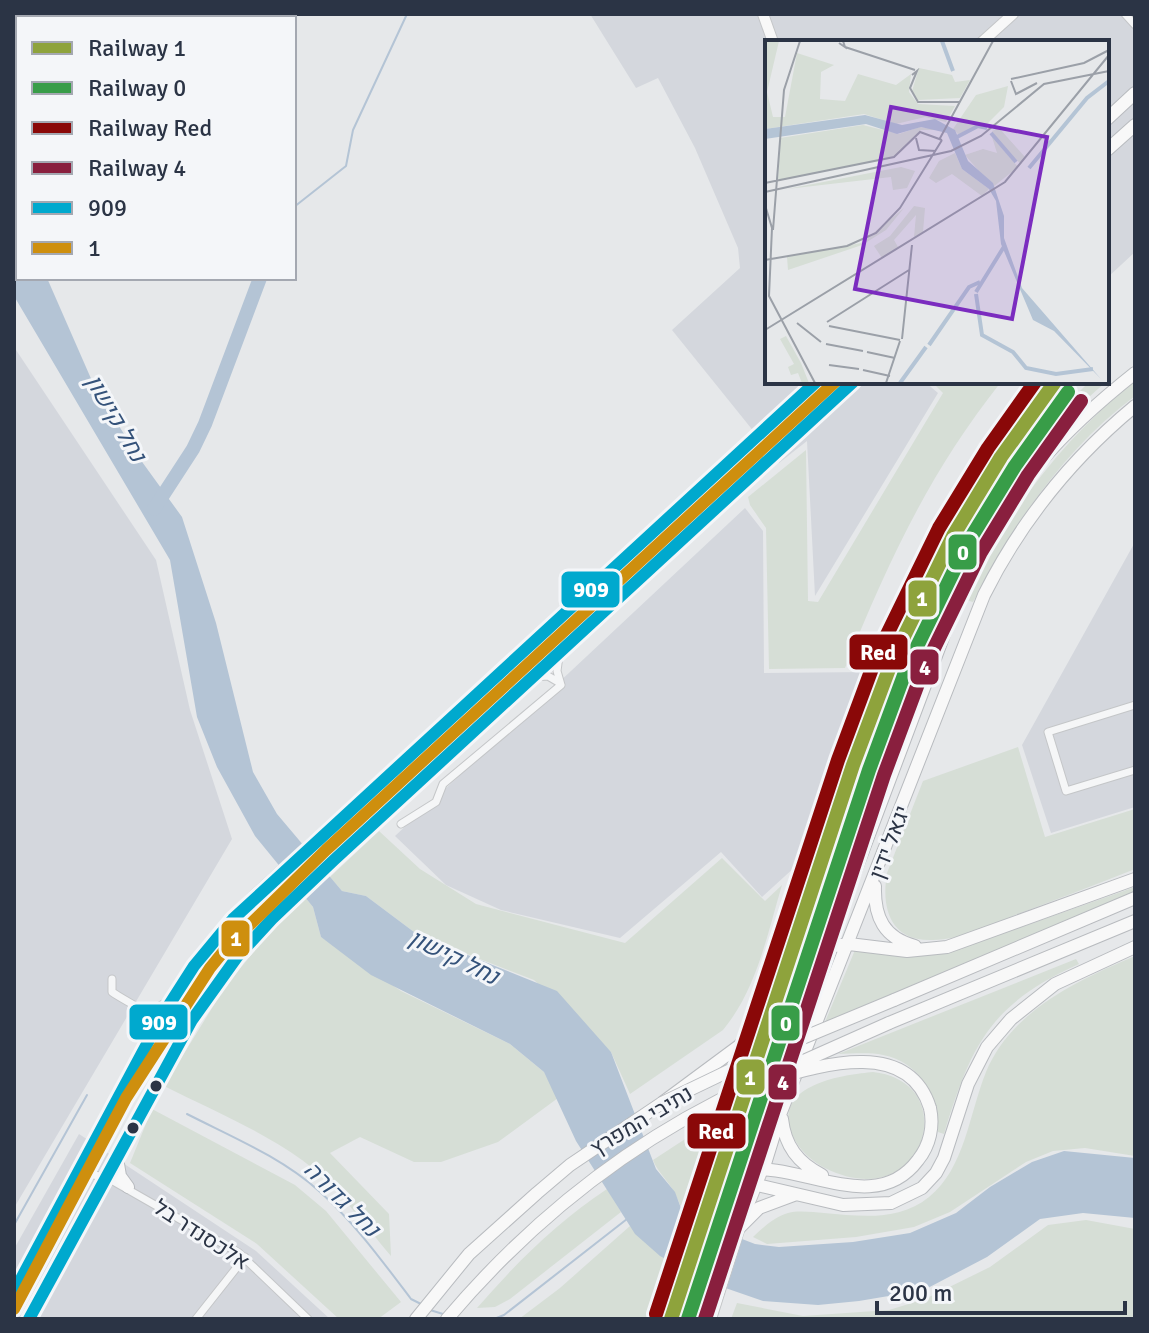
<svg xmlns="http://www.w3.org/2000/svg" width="1149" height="1333" font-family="Signika,Heebo,sans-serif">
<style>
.built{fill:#d4d7dd}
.green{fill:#d6ded6}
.water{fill:#b4c4d5}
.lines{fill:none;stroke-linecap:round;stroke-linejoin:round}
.stream{stroke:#b4c4d5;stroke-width:2}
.river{stroke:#b4c4d5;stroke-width:14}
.street-casing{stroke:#c4c6c8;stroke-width:9}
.secondary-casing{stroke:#c4c6c8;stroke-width:12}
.highway-casing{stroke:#b8bbbf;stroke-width:14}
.street{stroke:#f5f6f7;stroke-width:7}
.secondary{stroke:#f8f8f8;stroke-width:10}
.highway{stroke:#f8f8f8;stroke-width:12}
.rail-casing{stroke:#cecfd2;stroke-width:5}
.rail{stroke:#f4f6f9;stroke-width:2;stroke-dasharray:6;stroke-linecap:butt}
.highway-bridge-casing{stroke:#b8bbbf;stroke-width:14;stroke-linecap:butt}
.highway-bridge{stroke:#f8f8f8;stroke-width:12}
.bus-1-casing{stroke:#f4f6f9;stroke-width:18}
.bus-2-casing{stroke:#f4f6f9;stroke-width:18}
.bus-1{stroke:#00a9ce;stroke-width:12}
.bus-2{stroke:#ce8f0e;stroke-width:12}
.rail-1-casing{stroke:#f4f6f9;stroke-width:20}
.rail-2-casing{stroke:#f4f6f9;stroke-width:20}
.rail-3-casing{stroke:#f4f6f9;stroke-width:20}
.rail-4-casing{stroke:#f4f6f9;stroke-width:20}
.rail-1{stroke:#8ea33c;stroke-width:14}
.rail-2{stroke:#389d48;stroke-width:14}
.rail-3{stroke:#8a0808;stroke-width:14}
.rail-4{stroke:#891f3e;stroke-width:14}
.bus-dot{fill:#2b3445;stroke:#f4f6f9;stroke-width:3}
.labels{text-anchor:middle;stroke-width:6;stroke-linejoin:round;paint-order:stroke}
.street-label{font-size:22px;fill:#2b3445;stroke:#f4f6f9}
.water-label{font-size:24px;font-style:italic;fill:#34527a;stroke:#f4f6f9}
.inset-river{fill:none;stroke:#b4c4d5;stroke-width:4}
.inset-road{fill:none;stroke:#9ba0a8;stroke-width:2}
.view{fill:#7b2cbf;fill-opacity:0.15;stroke:#7b2cbf;stroke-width:4}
.inset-edge{fill:none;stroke:#2b3445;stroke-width:4}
.line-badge{stroke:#f4f6f9;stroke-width:3}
.badge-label{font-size:22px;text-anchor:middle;font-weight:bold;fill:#fff}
</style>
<rect width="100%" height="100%" fill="#e6e8ea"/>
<!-- built -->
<path class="built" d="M 590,14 L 1135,14 L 1135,252 L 1107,278 L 1107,42 L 767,42 L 767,382 L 925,382 L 938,393 L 815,596 L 807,441 L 779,463 L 672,330 L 740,268 L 738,248 L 695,148 L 658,78 L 636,88 Z
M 14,347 L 156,560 L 190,710 L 232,839 L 14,1208 Z
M 745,508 L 763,531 L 764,673 L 868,672 L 796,866 L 762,897 L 721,852 L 620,938 L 501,910 L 446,885 L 395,836 Z
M 1135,542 L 1135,807 L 1051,833 L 1022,745 Z
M 79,1134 L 256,1251 L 330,1319 L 14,1319 L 14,1249 Z"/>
<!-- green -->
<path class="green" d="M 1135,381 L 1135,396 C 1064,449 1013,525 973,602 L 966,600 C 1005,515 1061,440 1135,381 Z
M 932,382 L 1001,382 C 929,473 888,562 845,668 L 769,669 L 766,528 L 750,505 L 748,497 L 806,450 L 808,601 L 818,602 L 943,393 Z
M 1089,382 L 1106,382 C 1024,451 970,549 915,639 L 981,512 L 1014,457 Z
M 1018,747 L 1045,837 L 1135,809 L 1135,869 C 1095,885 1055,900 1015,915 C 991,925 960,940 933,940 C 890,942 881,908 887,873 L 923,781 Z
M 379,831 L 420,869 L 476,904 L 625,943 L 722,858 L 765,901 L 782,885 C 767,935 757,989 723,1030 L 630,1094 L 611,1052 L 534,980 L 418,935 L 366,896 L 342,891 L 330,877 Z
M 1135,887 L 1135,892 L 825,1022 L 855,950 L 911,955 L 951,952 Z
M 304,896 L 313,907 L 321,937 L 401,991 L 510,1044 L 544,1072 L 558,1098 L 498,1142 L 441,1162 L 414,1162 L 360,1137 L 330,1153 L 389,1214 L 391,1256 C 363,1223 337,1186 302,1160 C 260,1130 210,1109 164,1086 L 225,987 L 269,933 Z
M 1135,956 L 1135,1156 L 1085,1148 L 1053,1151 L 1026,1162 L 950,1212 L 914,1227 L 856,1237 L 767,1244 L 753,1237 C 764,1227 774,1217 788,1213 C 798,1210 813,1212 824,1213 C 861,1216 898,1222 929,1197 C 965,1168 969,1114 986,1072 C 1011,1011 1078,980 1135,956 Z
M 1076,959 L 1079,964 C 990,1004 971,1045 944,1134 L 938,1132 C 939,1097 920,1062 883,1055 C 868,1052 852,1054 838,1054 Z
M 873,1072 C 965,1082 924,1218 825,1168 C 811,1161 798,1149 792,1134 C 772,1085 841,1075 873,1072 Z
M 152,1109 L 295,1185 L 326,1211 L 401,1302 L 378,1319 L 339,1319 L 257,1244 L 130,1163 Z
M 725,1113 L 689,1217 C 681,1210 680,1203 675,1194 C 669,1181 658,1173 653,1160 Z
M 607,1189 L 621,1212 L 510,1299 L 495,1307 L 477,1308 C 516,1263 557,1222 607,1189 Z
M 1086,1220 L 1135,1229 L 1135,1319 L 731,1319 L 737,1303 L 803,1316 L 889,1310 L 925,1299 L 990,1267 L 1048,1225 Z
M 630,1226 L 660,1255 L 675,1264 L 655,1319 L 519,1319 L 560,1288 Z"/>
<!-- water -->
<path class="water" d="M 14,220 L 18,225 L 18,278 L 47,278 L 96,390 L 140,459 L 182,517 L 216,623 L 253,772 L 277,814 L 342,891 L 366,896 L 418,935 L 557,991 L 611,1052 L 656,1169 L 675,1192 L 682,1211 L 711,1227 L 755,1244 L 779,1247 L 853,1242 L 910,1233 L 956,1213 L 990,1187 L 1032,1162 L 1064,1151 L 1135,1158 L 1135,1218 L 1083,1213 L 1040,1219 L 987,1257 L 924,1290 L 859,1301 L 818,1305 L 763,1301 L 711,1283 L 660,1256 L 635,1234 L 576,1141 L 544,1072 L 510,1044 L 371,975 L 321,937 L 313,907 L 255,836 L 217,767 L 197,717 L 170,560 L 14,296 Z"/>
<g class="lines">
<!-- stream -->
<path class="stream" d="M 294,207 L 346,166 L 353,130 L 407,14
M 187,1114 C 232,1137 281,1157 319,1191 C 354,1222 383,1262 411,1299 L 421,1304
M 14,1225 L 87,1095
M 430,1310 L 443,1314
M 494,1319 L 504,1315 L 627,1219"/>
<!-- river -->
<path class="river" d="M 275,14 L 276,18
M 154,509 L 193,449 L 205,424 L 260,278"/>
<!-- street casing -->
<g class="street-casing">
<path id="street" d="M 1125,14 L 1135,25
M 559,656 L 557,671 L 561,685
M 534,677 L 548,676 L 560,683
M 1135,705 L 1048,732 L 1066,791 L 1135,770
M 401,824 L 436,802 L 443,784 L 561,685
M 112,979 L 112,992 C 134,1007 171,1020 173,1049
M 164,1024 L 177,1025 L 190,1020
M 74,1177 L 87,1174 L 106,1177 L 239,1253 L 308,1319
M 196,1319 L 245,1257"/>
</g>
<!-- secondary casing -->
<g class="secondary-casing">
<path id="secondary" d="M 763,14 L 773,42
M 982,42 L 1013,14
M 693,1319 L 743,1170
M 711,1319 L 740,1227 L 764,1167"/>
</g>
<!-- highway casing -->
<g class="highway-casing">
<path id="highway" d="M 1107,119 L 1135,93
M 1107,150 L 1135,125
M 875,886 C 874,917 884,938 915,946
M 826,947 L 849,944 L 907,951 L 947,947 L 1135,879
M 894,1000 L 1135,898
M 141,1011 L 156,1011 L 167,1005
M 889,1023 L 1135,921
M 782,1119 C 785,1146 798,1163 822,1175
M 117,1158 L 120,1176 L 128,1187
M 764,1167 L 781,1112 L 984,595 C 1021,521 1071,459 1135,406
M 743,1170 L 945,632 C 972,573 999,511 1041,461 C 1069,428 1101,400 1135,373
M 743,1170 L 757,1185 L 843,1205 L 891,1203 L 922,1188 L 936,1173 L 944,1158 L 968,1084 L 987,1047 L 1011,1019 L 1055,984 L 1135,947
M 743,1170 C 801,1161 875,1218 918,1160 C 930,1145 934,1126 930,1108
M 740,1227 L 759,1208 L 794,1195
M 14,1292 C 48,1227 82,1162 117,1097 C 158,1021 192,956 255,896 L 816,382
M 29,1319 L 192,1020 L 237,957 L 272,919 L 334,860 L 853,382
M 416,1319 L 469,1254 L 537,1193 L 570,1165 L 662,1103 L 739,1046 L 780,1004 L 804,963 L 892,741 L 910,703
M 447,1319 C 531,1220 633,1139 751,1085"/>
</g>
<!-- street -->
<use href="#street" class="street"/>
<!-- secondary -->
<use href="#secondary" class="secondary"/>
<!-- highway -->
<use href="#highway" class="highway"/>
<!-- rail casing -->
<g class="rail-casing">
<path id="rail" d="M 663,1319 L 663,1318"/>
</g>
<!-- rail -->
<use href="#rail" class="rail"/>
<!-- highway-bridge casing -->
<g class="highway-bridge-casing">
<path id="highway-bridge" d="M 779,1072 L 889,1023
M 751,1085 C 804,1071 906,1031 930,1108
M 662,1103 L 764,1054 L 894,1000"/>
</g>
<!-- highway-bridge -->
<use href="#highway-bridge" class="highway-bridge"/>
<!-- bus-1 casing -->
<g class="bus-1-casing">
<path id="bus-1" d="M 14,1292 L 162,1016 L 194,966 L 233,919 L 816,382
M 29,1319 L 192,1020 L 237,957 L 272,919 L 334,860 L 853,382"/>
</g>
<!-- bus-2 casing -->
<g class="bus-2-casing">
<path id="bus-2" d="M 14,1309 L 126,1098 L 210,968 L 228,946 L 326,850 L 835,382"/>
</g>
<!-- bus-1 -->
<use href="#bus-1" class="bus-1"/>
<!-- bus-2 -->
<use href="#bus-2" class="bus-2"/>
<!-- rail-1 casing -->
<g class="rail-1-casing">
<path id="rail-1" d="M 671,1319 L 853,765 L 892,661 L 953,536 L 1001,457 L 1055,382"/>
</g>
<!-- rail-2 casing -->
<g class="rail-2-casing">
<path id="rail-2" d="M 688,1319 L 869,770 L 907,667 L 967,544 L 1015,466 L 1068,392"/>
</g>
<!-- rail-3 casing -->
<g class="rail-3-casing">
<path id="rail-3" d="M 656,1314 L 838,760 L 877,655 L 939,528 L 988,448 L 1035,382"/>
</g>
<!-- rail-4 casing -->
<g class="rail-4-casing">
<path id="rail-4" d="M 705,1319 L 884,775 L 922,673 L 981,552 L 1028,475 L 1081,401"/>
</g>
<!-- rail-1 -->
<use href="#rail-1" class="rail-1"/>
<!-- rail-2 -->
<use href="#rail-2" class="rail-2"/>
<!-- rail-3 -->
<use href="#rail-3" class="rail-3"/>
<!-- rail-4 -->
<use href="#rail-4" class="rail-4"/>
</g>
<!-- markers -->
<g class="bus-dot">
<circle cx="156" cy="1086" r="7"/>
<circle cx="133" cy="1128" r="7"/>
</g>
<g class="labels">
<!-- street labels -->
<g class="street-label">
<text transform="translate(889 842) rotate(-69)" y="8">יגאל ידין</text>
<text transform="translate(641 1120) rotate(-31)" y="8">נתיבי המפרץ</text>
<text transform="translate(202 1234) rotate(33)" y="8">אלכסנדר בל</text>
</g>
<!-- water labels -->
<g class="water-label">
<text transform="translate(116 418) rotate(60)" y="8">נחל קישון</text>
<text transform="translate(454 957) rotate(26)" y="8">נחל קישון</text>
<text transform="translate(342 1199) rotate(45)" y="8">נחל גדורה</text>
</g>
</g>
<!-- overview -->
<g transform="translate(765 40)">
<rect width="344" height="344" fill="#e6e8ea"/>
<path d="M 0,1 L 14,1 L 2,52 L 8,77 L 20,77 L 32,13 L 69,25 L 56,32 L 55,59 L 80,61 L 93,34 L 131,45 L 146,34 L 144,52 L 153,64 L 190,66 L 181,82 L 160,77 L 131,84 L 99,74 L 0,89 ZM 154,28 L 187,35 L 190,42 L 205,40 L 195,58 L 153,60 L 147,51 ZM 243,46 L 239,67 L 221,85 L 194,95 L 188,89 L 211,55 ZM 98,85 L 134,94 L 155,87 L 177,90 L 156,90 L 130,116 L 13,141 L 15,98 ZM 234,88 L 260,117 L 256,124 L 235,105 L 227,91 ZM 227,97 L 253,127 L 228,147 L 200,115 L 218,109 L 232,113 ZM 190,113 L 197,129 L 224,149 L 217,156 L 187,134 L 171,143 L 164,138 L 174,121 ZM 136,127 L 150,131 L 142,148 L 128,150 L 126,137 L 22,149 ZM 149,166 L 160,168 L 158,192 L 149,197 L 151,175 L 129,200 L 133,207 L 117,218 L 109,206 L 125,196 ZM 139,168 L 121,190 L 97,205 L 23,230 L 22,217 L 96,203 ZM 21,296 L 36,323 L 44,343 L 37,343 L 33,333 L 26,335 L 23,327 L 29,324 L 15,299 Z" fill="#d6ded6"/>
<path d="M 100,75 L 137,85 L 170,79 L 190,90 L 203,121 L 228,143 L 239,176 L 239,198 L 257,248 L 336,339 L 289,291 L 268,280 L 236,204 L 231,161 L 224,149 L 197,129 L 182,93 L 156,87 L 132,94 L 101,84 L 0,99 L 0,89 Z" fill="#b4c4d5"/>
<path class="inset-river" d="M 177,1 L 188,31M 226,93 L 251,122M 192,97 L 213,86 L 222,88M 264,128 L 322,58 L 344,41M 211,252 L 240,205M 211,254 L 217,295 L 248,312 L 261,328 L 291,334 L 328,329M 164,305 L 204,247 L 215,242M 135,343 L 161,307"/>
<path class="inset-road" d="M 63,1 L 78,1 L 80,7 L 74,3M 80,7 L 150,30M 147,35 L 152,31 L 145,48 L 153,62 L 195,62M 246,39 L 319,23 L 344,10M 246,41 L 251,54 L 272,43M 151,98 L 154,110 L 171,111M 174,100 L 228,1M 0,143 L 129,117 L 155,92 L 177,100M 0,152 L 186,111 L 216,96 L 279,44 L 344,31M 0,165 L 7,188 L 4,256 L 50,343M 8,190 L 19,50 L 35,1M 0,220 L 82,206 L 111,193 L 135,168 L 177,100M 62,282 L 144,230M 32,283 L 56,302M 64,286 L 135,300M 0,290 L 240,142 L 344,15M 137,299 L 147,205M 61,304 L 98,311M 102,312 L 130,318M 64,325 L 94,329M 98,330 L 125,336M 121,343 L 135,301"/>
<path class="view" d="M 126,67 L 282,97 L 247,279 L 90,249 Z"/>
<rect width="344" height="344" class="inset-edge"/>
</g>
<g class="line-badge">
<rect x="947" y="533" width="31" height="38" rx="8" fill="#389d48"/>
<rect x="560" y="570" width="61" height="39" rx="8" fill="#00a9ce"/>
<rect x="907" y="579" width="31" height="39" rx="8" fill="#8ea33c"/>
<rect x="848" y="633" width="61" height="38" rx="8" fill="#8a0808"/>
<rect x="909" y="648" width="31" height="38" rx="8" fill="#891f3e"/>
<rect x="220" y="919" width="31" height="39" rx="8" fill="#ce8f0e"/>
<rect x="128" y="1003" width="61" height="38" rx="8" fill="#00a9ce"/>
<rect x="770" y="1004" width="31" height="38" rx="8" fill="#389d48"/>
<rect x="735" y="1058" width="31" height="38" rx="8" fill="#8ea33c"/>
<rect x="767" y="1063" width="31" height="38" rx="8" fill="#891f3e"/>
<rect x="686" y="1112" width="61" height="38" rx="8" fill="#8a0808"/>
</g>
<g class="badge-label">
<text x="963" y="560">0</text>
<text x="591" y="597">909</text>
<text x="922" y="606">1</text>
<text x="878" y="660">Red</text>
<text x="925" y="675">4</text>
<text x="236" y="946">1</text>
<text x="159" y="1030">909</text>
<text x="786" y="1031">0</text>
<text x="750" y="1085">1</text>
<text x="783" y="1090">4</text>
<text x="716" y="1139">Red</text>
</g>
<!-- border -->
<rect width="1149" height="1333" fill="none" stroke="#2b3445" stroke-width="32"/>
<!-- legend -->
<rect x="16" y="16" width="280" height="264" fill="#f4f6f9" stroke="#a4a8b1" stroke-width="2"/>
<rect x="32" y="42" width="40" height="12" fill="#8ea33c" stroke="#a4a8b1" stroke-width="2"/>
<text x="88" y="56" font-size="24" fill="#2b3445">Railway 1</text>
<rect x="32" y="82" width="40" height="12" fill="#389d48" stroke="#a4a8b1" stroke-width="2"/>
<text x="88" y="96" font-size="24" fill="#2b3445">Railway 0</text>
<rect x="32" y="122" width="40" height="12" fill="#8a0808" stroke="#a4a8b1" stroke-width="2"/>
<text x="88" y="136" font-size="24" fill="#2b3445">Railway Red</text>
<rect x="32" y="162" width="40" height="12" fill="#891f3e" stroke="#a4a8b1" stroke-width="2"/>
<text x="88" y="176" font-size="24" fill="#2b3445">Railway 4</text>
<rect x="32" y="202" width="40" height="12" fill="#00a9ce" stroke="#a4a8b1" stroke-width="2"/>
<text x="88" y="216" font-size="24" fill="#2b3445">909</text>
<rect x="32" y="242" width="40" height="12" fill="#ce8f0e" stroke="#a4a8b1" stroke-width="2"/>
<text x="88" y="256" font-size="24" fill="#2b3445">1</text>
<!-- scale -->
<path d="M877 1301v12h248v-12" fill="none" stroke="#2b3445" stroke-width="4"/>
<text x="889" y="1301" font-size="24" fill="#2b3445" stroke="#f4f6f9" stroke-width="6" paint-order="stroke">200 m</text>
</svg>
